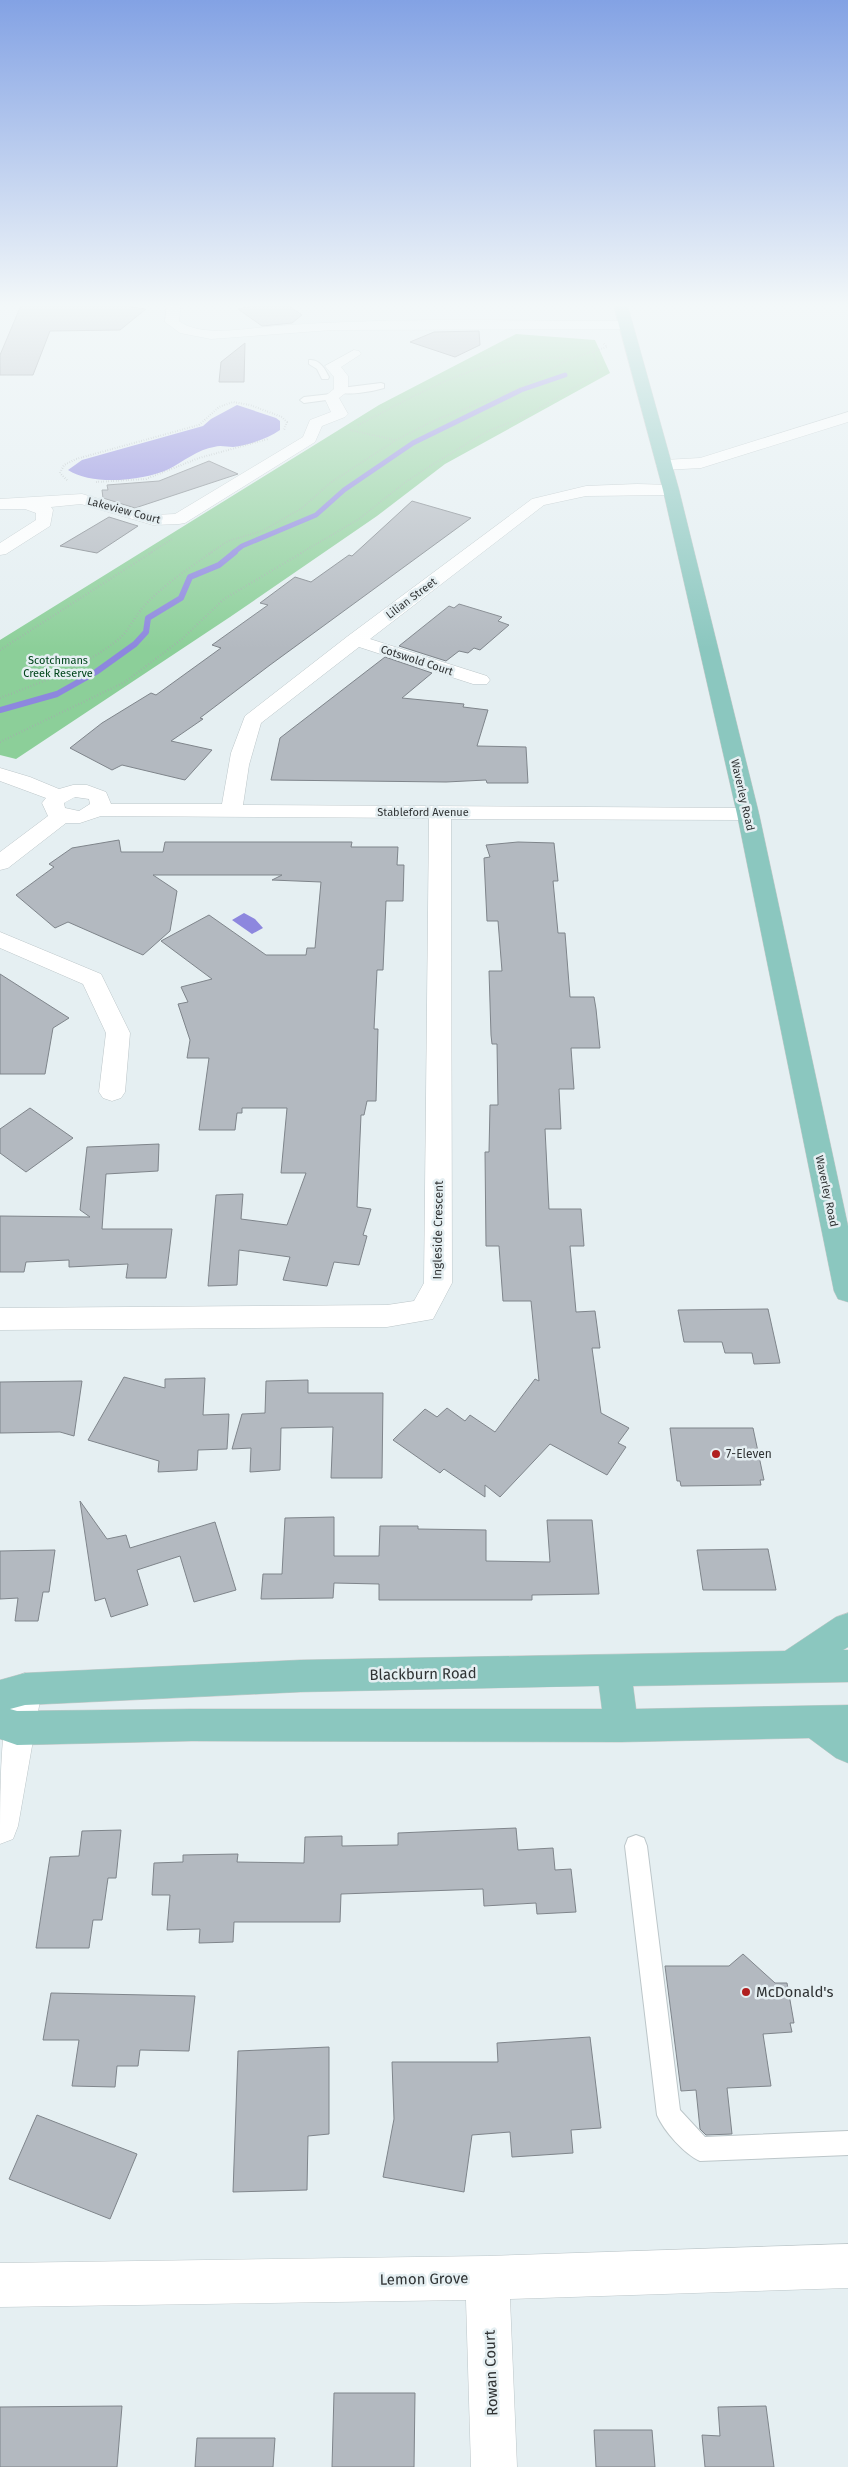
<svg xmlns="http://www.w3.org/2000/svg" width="848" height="2467" font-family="'Fira Sans',sans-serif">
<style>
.green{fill:#8ccf99}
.water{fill:#8d87de}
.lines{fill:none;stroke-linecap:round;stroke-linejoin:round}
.stream-far1{stroke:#8d87de;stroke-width:5}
.stream{stroke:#8d87de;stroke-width:6}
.building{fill:#b3b9c0;stroke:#7f858b}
.lane-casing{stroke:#bcc6c9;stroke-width:2}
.street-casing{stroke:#bcc6c9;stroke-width:1}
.primary-casing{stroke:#c9caca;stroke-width:1}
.path-far1{stroke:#a4abad;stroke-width:2;stroke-dasharray:0.5 2;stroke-linecap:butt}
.path{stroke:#a4abad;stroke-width:2.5;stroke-dasharray:0.5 2.5;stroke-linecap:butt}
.lane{fill:#fff;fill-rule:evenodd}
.street{fill:#fff;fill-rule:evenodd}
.primary{fill:#8bc7bf;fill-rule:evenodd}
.poi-dot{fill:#b01f1f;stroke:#e5eff2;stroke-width:2}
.labels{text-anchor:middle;stroke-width:5;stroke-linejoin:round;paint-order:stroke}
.far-street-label{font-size:11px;fill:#303334;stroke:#e5eff2}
.far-park-label{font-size:11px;fill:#00451b;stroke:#e5eff2}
.street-label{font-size:12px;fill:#303334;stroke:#e5eff2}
.poi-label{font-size:12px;fill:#303334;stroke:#e5eff2;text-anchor:start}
.near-street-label{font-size:15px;fill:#303334;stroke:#e5eff2}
.near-poi-label{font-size:15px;fill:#303334;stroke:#e5eff2;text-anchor:start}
</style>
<rect width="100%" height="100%" fill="#e5eff2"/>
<!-- green -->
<path class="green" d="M 516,334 L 595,340 L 610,373 L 445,464 L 377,516 L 230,617 L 16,759 L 0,755 L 0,640 L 379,405 Z"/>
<!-- water -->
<path class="water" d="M 237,405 L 276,418 L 280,421 L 280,430 C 267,439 249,445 233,447 C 227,447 220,445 214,447 C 199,449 182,462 169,469 C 143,481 92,486 68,470 L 82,460 L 203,426 L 211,419 Z
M 244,913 L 255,919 L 263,928 L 252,934 L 232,920 Z"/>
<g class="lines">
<!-- stream-far1 -->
<path class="stream-far1" d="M 233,553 L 242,546 L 316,515 L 344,490 L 413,443 L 521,390 L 565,375"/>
<!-- stream -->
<path class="stream" d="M 0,710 L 57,694 L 96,672 L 135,644 L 146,632 L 148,618 L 181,598 L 190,577 L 219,565 L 235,552"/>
</g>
<!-- building -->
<path class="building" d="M 22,303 L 104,303 L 146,309 L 120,330 L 50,331 L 33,375 L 0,375 L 0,355 Z
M 266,303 L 285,303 L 302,315 L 292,323 L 262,326 L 238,309 Z
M 479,331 L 480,345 L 455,357 L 410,342 L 434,332 Z
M 245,343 L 244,382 L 219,382 L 221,362 Z
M 209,461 L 238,474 L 135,508 L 103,498 L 102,490 L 108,490 L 107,485 L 159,481 Z
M 412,501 L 471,518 L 270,665 L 200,718 L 203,719 L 171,741 L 212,750 L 185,780 L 122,765 L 112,770 L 70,748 L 102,723 L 151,693 L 156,695 L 221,648 L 212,645 L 268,605 L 260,603 L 295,577 L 311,582 L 349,555 L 352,556 Z
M 109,517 L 138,526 L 97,553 L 60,546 Z
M 459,604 L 502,617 L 498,621 L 509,625 L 480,650 L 474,648 L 468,653 L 459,651 L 446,661 L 399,646 L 449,606 L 454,608 Z
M 385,657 L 432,673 L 402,698 L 464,704 L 463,707 L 488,710 L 477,746 L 526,747 L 528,783 L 487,783 L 486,780 L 446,782 L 271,780 L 280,738 Z
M 119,840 L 121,852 L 163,852 L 165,842 L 352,842 L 351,847 L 398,847 L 397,865 L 404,865 L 403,901 L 386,901 L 383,970 L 377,970 L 374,1029 L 378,1029 L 376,1101 L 367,1101 L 364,1115 L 361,1115 L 357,1207 L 371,1209 L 363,1235 L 367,1236 L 359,1265 L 334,1262 L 327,1286 L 283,1280 L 290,1257 L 239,1250 L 237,1285 L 208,1286 L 216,1195 L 243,1194 L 241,1219 L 287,1225 L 306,1173 L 281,1173 L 287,1108 L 242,1108 L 242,1113 L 237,1113 L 235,1130 L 199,1130 L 209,1058 L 187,1058 L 190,1040 L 178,1004 L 188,1002 L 181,987 L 212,979 L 161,941 L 209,915 L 266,955 L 306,955 L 307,948 L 315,948 L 321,882 L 272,880 L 282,875 L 153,875 L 177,891 L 170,931 L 143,955 L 68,922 L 55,928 L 16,895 L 54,867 L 49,864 L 72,848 Z
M 518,842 L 554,843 L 558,881 L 553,881 L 558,933 L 565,933 L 570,997 L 594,997 L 596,1009 L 600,1048 L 571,1048 L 574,1089 L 559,1089 L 561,1129 L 545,1129 L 549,1209 L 581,1209 L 584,1246 L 570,1246 L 576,1312 L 595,1311 L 600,1348 L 592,1348 L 601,1413 L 629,1428 L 618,1443 L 626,1447 L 607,1475 L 550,1444 L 500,1497 L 485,1485 L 485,1497 L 444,1469 L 440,1473 L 393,1440 L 425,1409 L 437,1417 L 447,1408 L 465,1421 L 470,1415 L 495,1432 L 535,1379 L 539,1381 L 531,1301 L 503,1301 L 499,1246 L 486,1246 L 485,1152 L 489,1152 L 490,1105 L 498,1105 L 497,1044 L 492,1044 L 491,1035 L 489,971 L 502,971 L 498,921 L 487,921 L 484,858 L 490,857 L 486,845 Z
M 0,974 L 69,1018 L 53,1028 L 45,1074 L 0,1074 Z
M 30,1108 L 73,1138 L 26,1172 L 0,1153 L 0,1129 Z
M 159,1144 L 158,1171 L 106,1174 L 102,1229 L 172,1229 L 166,1278 L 126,1278 L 128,1264 L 69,1267 L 69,1260 L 26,1262 L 24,1272 L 0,1272 L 0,1216 L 90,1217 L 80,1210 L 87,1147 Z
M 768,1309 L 780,1363 L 754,1364 L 752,1353 L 725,1353 L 722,1342 L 684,1342 L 678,1310 Z
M 124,1377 L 165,1388 L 165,1379 L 205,1378 L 203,1415 L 229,1414 L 227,1449 L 198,1450 L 197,1470 L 158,1472 L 159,1461 L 88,1440 Z
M 308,1380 L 308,1393 L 383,1393 L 382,1478 L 331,1478 L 333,1427 L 281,1428 L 280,1470 L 250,1472 L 251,1448 L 232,1449 L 242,1414 L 265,1413 L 266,1381 Z
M 82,1381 L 74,1436 L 60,1432 L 0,1433 L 0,1382 Z
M 670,1428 L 753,1428 L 764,1480 L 760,1480 L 761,1485 L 681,1486 L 680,1481 L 677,1481 Z
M 80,1501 L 107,1539 L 126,1535 L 130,1548 L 215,1522 L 236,1590 L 194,1602 L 180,1556 L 137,1570 L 148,1605 L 111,1617 L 105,1598 L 95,1601 Z
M 334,1517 L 334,1556 L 379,1556 L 380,1526 L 418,1526 L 418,1529 L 486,1530 L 486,1561 L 550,1562 L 547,1520 L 592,1520 L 599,1594 L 532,1595 L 532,1600 L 379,1600 L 379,1584 L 334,1583 L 333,1598 L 261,1599 L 263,1574 L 282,1574 L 285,1518 Z
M 768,1549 L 776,1590 L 703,1590 L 697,1550 Z
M 55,1550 L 49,1592 L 43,1592 L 38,1621 L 15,1621 L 18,1598 L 0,1599 L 0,1551 Z
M 516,1828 L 518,1850 L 553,1848 L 555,1870 L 571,1869 L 576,1912 L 537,1914 L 536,1903 L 484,1906 L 483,1889 L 341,1894 L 340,1922 L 234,1922 L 233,1942 L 199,1943 L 200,1929 L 167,1930 L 170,1895 L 152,1895 L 154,1863 L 183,1862 L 183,1855 L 238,1854 L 237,1862 L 304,1863 L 305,1837 L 342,1836 L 342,1846 L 398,1845 L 398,1833 Z
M 121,1830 L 116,1878 L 108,1878 L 102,1920 L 93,1920 L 89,1948 L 36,1948 L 50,1857 L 79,1856 L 82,1831 Z
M 743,1954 L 775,1983 L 787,1983 L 794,2023 L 790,2023 L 792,2032 L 763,2034 L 771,2086 L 727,2088 L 732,2134 L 706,2135 L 700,2129 L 696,2090 L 681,2091 L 665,1966 L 729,1966 Z
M 51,1993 L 195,1996 L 189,2051 L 140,2050 L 138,2066 L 117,2066 L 115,2087 L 72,2086 L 79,2040 L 43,2040 Z
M 590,2037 L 601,2128 L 571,2130 L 573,2153 L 512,2157 L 510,2132 L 472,2135 L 464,2192 L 383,2177 L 394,2119 L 392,2062 L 498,2062 L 497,2043 Z
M 329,2047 L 329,2134 L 308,2136 L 307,2190 L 233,2192 L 238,2051 Z
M 37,2115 L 137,2154 L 110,2219 L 9,2179 Z
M 334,2393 L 415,2393 L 414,2467 L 332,2467 Z
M 122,2406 L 117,2467 L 0,2467 L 0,2407 Z
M 766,2406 L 774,2467 L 705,2467 L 702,2435 L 720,2436 L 718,2407 Z
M 594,2430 L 652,2430 L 655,2467 L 596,2467 Z
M 197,2438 L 275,2438 L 273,2467 L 195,2467 Z"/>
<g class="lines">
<!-- lane casing -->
<g class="lane-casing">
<path id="lane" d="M 309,360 C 320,359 325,369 329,377 L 328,379 L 322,379 L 317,369 L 309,364 Z
M 381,383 L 384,384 L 384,388 C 374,391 345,397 337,391 L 341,388 Z
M 331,394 L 334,395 L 334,399 L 304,403 L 300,400 L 304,397 Z
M 636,1835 L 644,1838 L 647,1846 L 680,2110 L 705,2137 L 848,2131 L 848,2155 L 700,2161 C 684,2154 664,2131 657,2115 L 625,1846 L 628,1838 Z"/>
</g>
<!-- street casing -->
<g class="street-casing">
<path id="street" d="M 167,303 L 181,303 L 179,321 C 201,338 249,328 276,326 C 392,317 509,321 626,321 L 633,325 L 626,329 L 332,330 L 211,339 L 180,333 L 165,322 Z
M 354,350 L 359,351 L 361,354 L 341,367 L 348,376 L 348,391 L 339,398 L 348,414 L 345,417 L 322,426 L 315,442 L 185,523 L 179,524 L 153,525 L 81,504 L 51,507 L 53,510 L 50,526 L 6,554 L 0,555 L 0,543 L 36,520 L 36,513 L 25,509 L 0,509 L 0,499 L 82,494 L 154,515 L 175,514 L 303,437 L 310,420 L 331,412 L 324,397 L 334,389 L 334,377 L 325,366 Z
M 848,412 L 848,422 L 701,468 L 664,470 L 656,465 L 664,460 L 700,458 Z
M 637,484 L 671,485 L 679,490 L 671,495 L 586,496 L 544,505 L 370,639 L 487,676 L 490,680 L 487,684 L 473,684 L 359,647 L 261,723 L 249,765 L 243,805 L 748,808 L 755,810 L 759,814 L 755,818 L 748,820 L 451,819 L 452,1283 L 433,1319 L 387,1327 L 0,1330 L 0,1308 L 387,1305 L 414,1301 L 424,1283 L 429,818 L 101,816 L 80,823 L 66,823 L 8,868 L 0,870 L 0,852 L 48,816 L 42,803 L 46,798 L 0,781 L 0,768 L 30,777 L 59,789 L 73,785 L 87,785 L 106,792 L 111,804 L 222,804 L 231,753 L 245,716 L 348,636 L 532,499 L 586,486 ZM 75,797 L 89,799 L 90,804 L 79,811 L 65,808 L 64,803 Z
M 0,932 L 101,974 L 130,1033 L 125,1092 L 121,1098 L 112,1101 L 103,1098 L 99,1092 L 106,1033 L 83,984 L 0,948 Z
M 25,1673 L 37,1678 L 42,1689 L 18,1826 L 13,1839 L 0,1844 C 0,1792 0,1725 13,1678 Z
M 848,2244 L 848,2288 L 510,2299 L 517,2467 L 471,2467 L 466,2300 L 0,2307 L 0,2263 L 487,2256 Z"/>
</g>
<!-- primary casing -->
<g class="primary-casing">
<path id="primary" d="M 613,303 L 627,303 L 679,490 L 759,814 L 848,1226 L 848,1302 L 838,1299 L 834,1291 L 737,814 L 663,490 Z
M 848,1613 L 848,1647 L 843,1650 L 848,1650 L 848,1682 L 633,1686 L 636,1709 L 848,1705 L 848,1763 L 836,1758 L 809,1738 L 621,1742 L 191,1741 L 17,1745 L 0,1739 L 0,1680 L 25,1673 L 300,1660 L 785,1651 L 836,1617 ZM 599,1686 L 602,1709 L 191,1709 L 17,1711 L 10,1709 L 25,1705 L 300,1692 Z"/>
</g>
<!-- path-far1 -->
<path class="path-far1" d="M 358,425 C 427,390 489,350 569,359
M 350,430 L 395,440
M 67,480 L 60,473 L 64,465 L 76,459 L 199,425 L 219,407 L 233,402 L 250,405 L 282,417 L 287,422 L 284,430
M 96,482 L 146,479 L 199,458 L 268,439
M 150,553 L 172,539
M 210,553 L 228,541 L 262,531 L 302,508 L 330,483 L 396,440 L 433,421 L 520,388 L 569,359 L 607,347 L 603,343
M 301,553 L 359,519 L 404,483 L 435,463 L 488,431 L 524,417 L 599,373 L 593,352"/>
<!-- path -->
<path class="path" d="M 0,650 L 152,552
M 0,698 C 42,682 85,667 120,638 C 130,629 136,614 146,604 C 165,584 189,568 212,552
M 0,742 L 125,682 L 182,639 L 224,599 L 303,552"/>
<!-- lane -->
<use href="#lane" class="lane"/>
<!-- street -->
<use href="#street" class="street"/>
<!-- primary -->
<use href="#primary" class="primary"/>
</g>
<!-- sky -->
<linearGradient id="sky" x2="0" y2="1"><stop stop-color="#83a2e4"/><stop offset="0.47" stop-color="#f3f8f9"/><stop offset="1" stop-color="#f3f8f9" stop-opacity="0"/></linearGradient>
<rect width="848" height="649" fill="url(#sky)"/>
<!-- markers -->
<g class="poi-dot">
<circle cx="716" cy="1454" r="5"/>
<circle cx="746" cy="1992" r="5"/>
</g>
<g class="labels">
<!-- far-street labels -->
<g class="far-street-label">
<text transform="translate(124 510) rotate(15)" y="4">Lakeview Court</text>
<text transform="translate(411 598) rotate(-37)" y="4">Lilian Street</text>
<text transform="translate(417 660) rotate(18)" y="4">Cotswold Court</text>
<text transform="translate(743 795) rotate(77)" y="4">Waverley Road</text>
<text x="423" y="816">Stableford Avenue</text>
<text transform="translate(827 1191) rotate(78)" y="4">Waverley Road</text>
</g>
<!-- far-park labels -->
<g class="far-park-label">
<text x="58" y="664">Scotchmans<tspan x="58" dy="13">Creek Reserve</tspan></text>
</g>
<!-- street labels -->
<g class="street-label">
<text transform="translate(438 1230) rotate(-89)" y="4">Ingleside Crescent</text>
</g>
<!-- poi labels -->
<g class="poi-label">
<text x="726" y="1458">7-Eleven</text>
</g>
<!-- near-street labels -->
<g class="near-street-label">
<text transform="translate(423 1674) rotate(-1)" y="5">Blackburn Road</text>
<text transform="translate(424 2279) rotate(-1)" y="5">Lemon Grove</text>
<text transform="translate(491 2373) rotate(-92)" y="5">Rowan Court</text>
</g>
<!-- near-poi labels -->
<g class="near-poi-label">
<text x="756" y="1997">McDonald's</text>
</g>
</g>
</svg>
